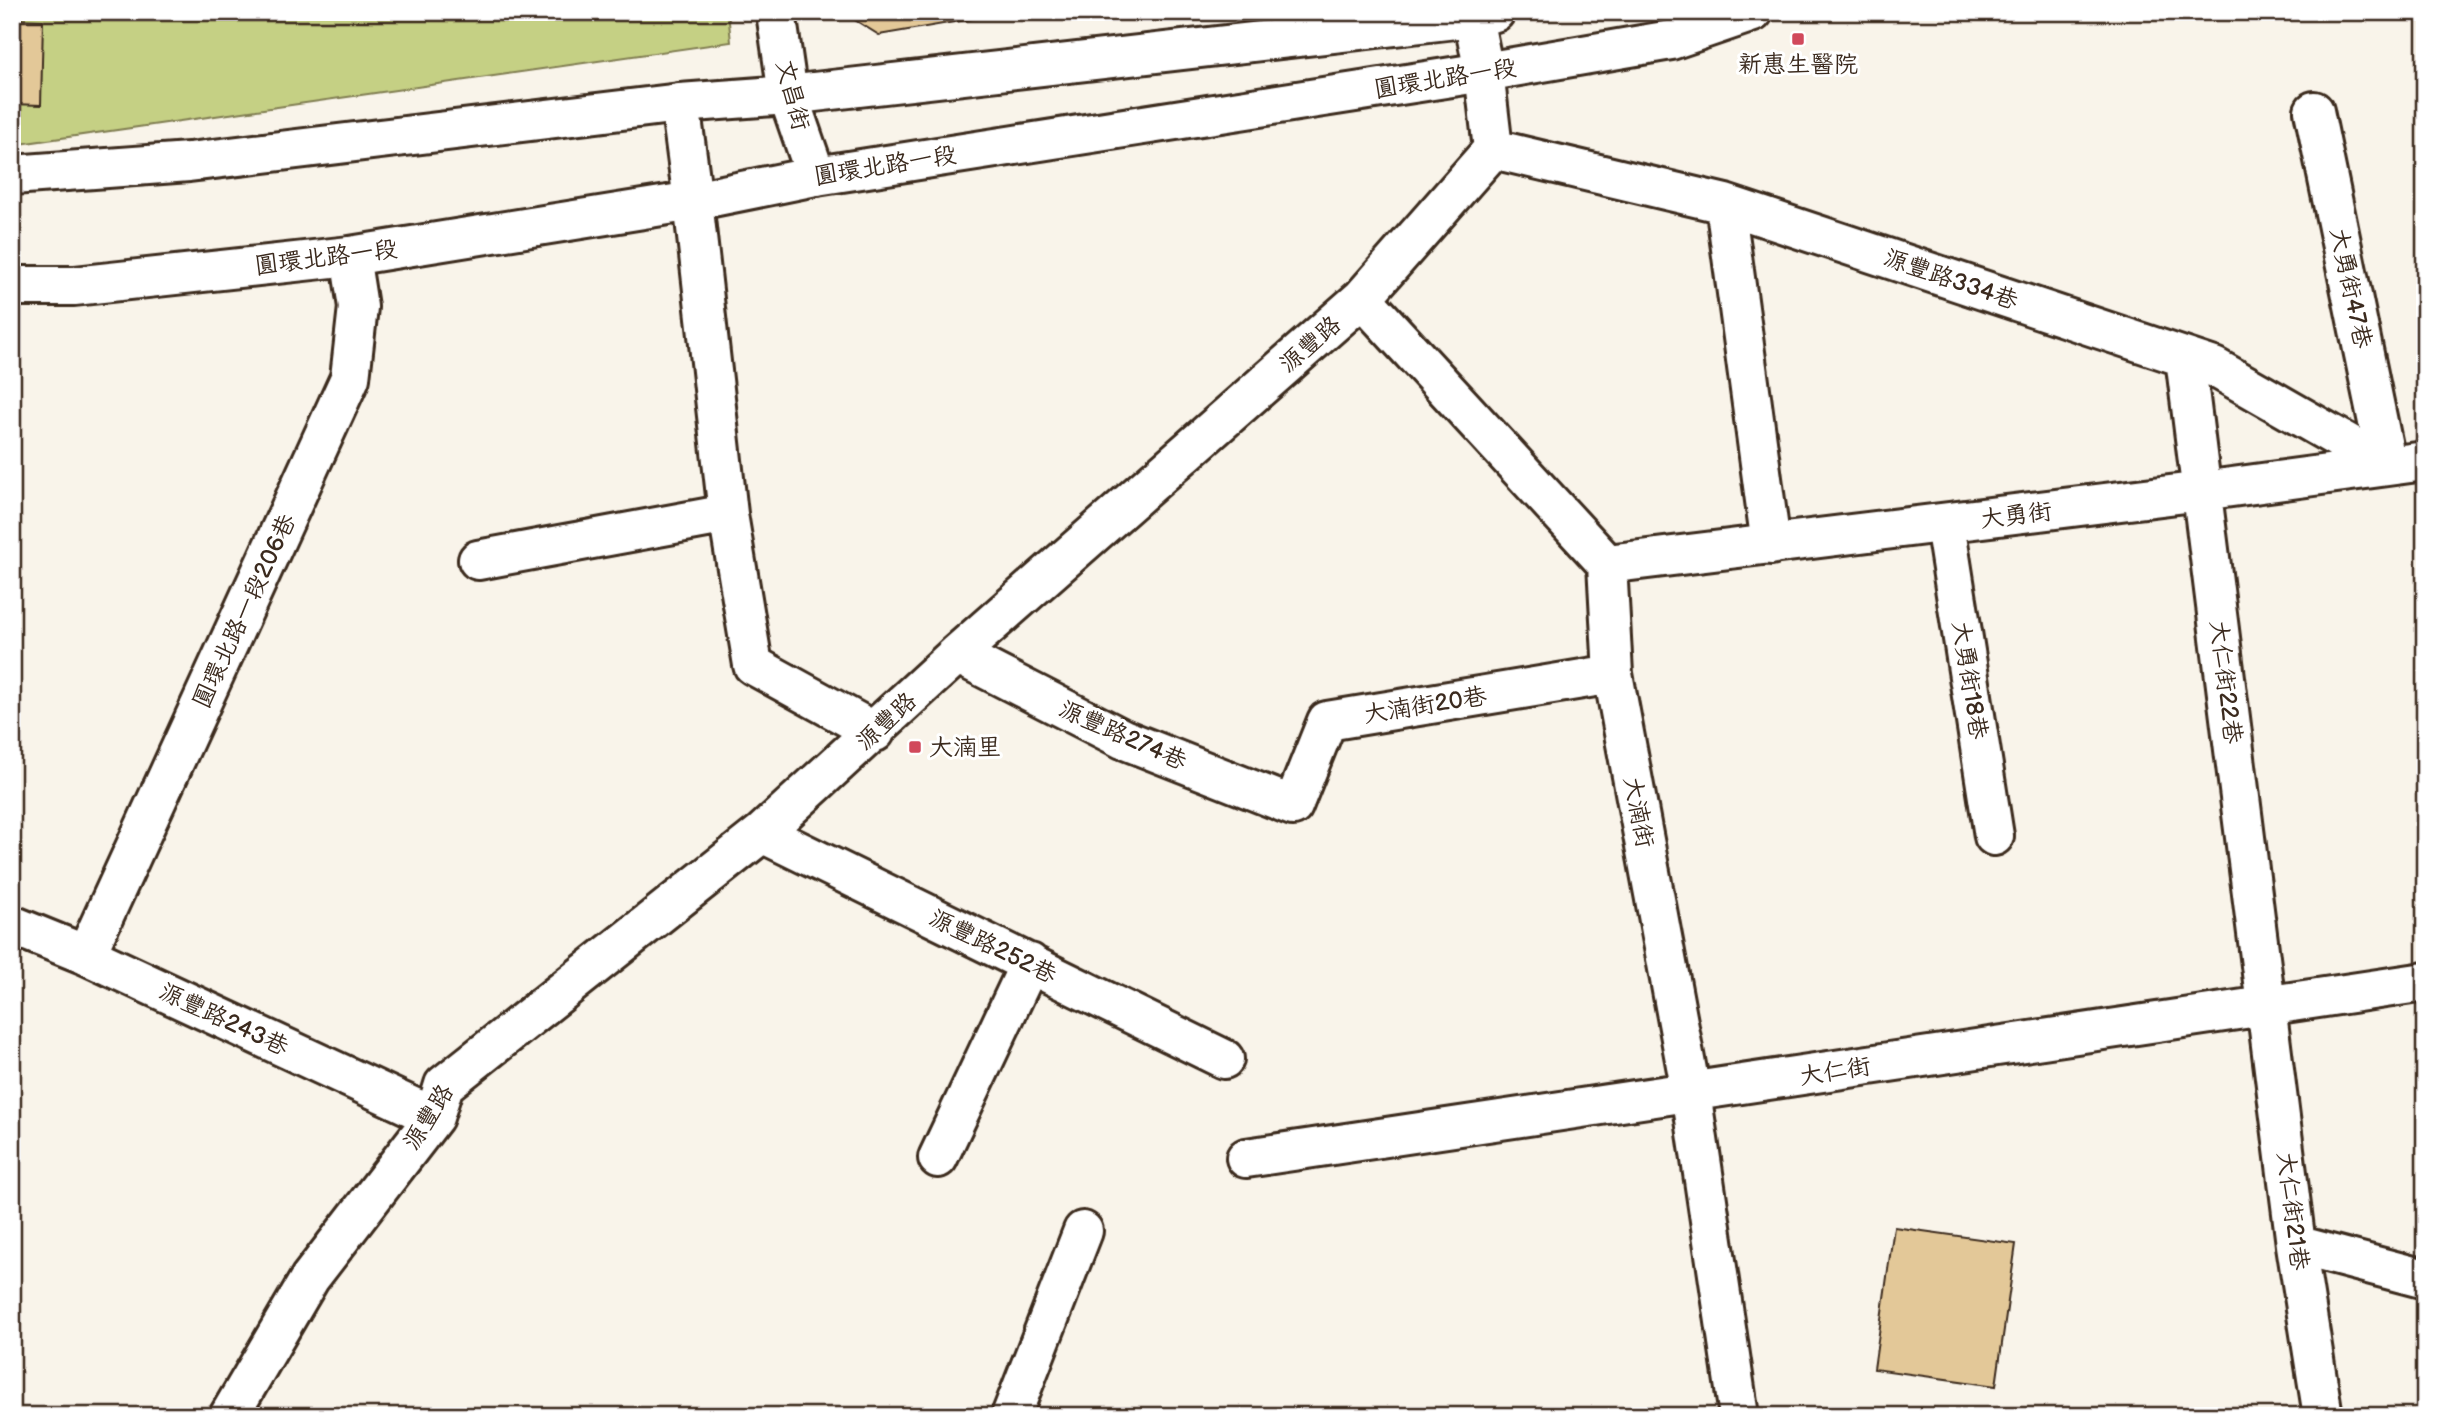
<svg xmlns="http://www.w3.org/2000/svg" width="2437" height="1428" font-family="'Balsamiq Sans','LXGW WenKai TC',sans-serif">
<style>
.green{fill:#c5d084;stroke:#807d51;stroke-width:2}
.building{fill:#e3c898;stroke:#3b2a1e;stroke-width:2}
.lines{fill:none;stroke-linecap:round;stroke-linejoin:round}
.minor-casing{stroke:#3b2a1e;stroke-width:44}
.major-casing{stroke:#3b2a1e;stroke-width:44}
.minor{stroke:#fff;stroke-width:38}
.major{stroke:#fff;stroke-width:38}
.poi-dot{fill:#d1495b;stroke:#fff;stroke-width:2.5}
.labels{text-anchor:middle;stroke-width:6;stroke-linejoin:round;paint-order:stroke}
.poi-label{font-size:24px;fill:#3b2a1e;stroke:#fff}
.street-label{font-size:24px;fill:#3b2a1e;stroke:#fff}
</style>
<rect width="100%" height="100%" fill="#f9f4ea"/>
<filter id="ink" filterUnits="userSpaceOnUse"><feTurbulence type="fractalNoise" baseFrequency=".0143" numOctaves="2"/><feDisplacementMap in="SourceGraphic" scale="14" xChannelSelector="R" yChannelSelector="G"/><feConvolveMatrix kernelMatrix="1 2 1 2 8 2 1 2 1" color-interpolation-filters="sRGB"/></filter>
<g filter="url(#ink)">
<!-- green -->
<path class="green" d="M 12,12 L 728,12 L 731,42 L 12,145 Z"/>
<!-- building -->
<path class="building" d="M 842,12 L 1002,12 L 1002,14 L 879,35 Z
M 12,19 L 43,20 L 41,105 L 12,104 Z
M 1894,1227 L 2016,1244 L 1996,1386 L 1874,1369 Z"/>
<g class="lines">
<!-- minor casing -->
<g class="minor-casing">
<path id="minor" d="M 776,12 L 788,95 L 816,176
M 680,103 L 693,201 L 728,514 L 753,665 L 875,732
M 2314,111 L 2387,466
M 1493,149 L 1725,204 L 2214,367 L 2387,466
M 1725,204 L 1771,545
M 1362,298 L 1607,564 L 1613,674 L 1691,1092 L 1739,1416
M 2185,358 L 2296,1245 L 2323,1416
M 1945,524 L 1994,836
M 478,560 L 728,514
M 1607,564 L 2202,491 L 2425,461
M 957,654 L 1123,739 L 1293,806 L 1327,721 L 1613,674
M 762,833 L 1224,1059
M 12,925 L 86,955 L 434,1117
M 86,955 L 350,378 L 358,307 L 350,256
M 938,1158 L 1030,963
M 1246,1158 L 2425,982
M 2296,1245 L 2425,1279
M 229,1416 L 310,1278 L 434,1117 L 444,1085 L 762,833 L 957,654 L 1362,298 L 1493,149 L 1484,72 L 1473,17
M 1011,1416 L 1083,1231"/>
</g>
<!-- major casing -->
<g class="major-casing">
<path id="major" d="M 12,175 L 189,162 L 680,103 L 788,95 L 1473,17 L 1495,12
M 12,286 L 74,286 L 350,256 L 693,201 L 816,176 L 1484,72 L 1671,40 L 1753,12"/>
</g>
<!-- minor -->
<use href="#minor" class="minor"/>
<!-- major -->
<use href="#major" class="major"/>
</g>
</g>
<!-- markers -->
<g class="poi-dot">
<rect x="1791" y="32" width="14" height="14" rx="3.5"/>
<rect x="908" y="740" width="14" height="14" rx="3.5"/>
</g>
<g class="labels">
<!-- poi labels -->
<g class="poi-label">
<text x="1798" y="72">新惠生醫院</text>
<text x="929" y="755" text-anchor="start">大湳里</text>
</g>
<!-- street labels -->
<g class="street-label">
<text transform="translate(1445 78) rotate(-9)" y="8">圓環北路一段</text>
<text transform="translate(793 95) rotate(76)" y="8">文昌街</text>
<text transform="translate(885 165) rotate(-9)" y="8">圓環北路一段</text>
<text transform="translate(326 257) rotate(-7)" y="8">圓環北路一段</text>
<text transform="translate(1951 279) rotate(19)" y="8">源豐路334巷</text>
<text transform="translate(2351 288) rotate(78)" y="8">大勇街47巷</text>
<text transform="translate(1310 344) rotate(-41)" y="8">源豐路</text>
<text transform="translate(2016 515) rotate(-7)" y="8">大勇街</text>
<text transform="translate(244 611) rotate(-65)" y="8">圓環北路一段206巷</text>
<text transform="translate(1970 680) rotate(81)" y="8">大勇街18巷</text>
<text transform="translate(2226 682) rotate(83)" y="8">大仁街22巷</text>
<text transform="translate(1425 705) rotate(-9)" y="8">大湳街20巷</text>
<text transform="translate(886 721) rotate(-43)" y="8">源豐路</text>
<text transform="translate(1123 735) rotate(24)" y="8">源豐路274巷</text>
<text transform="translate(1639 812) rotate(79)" y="8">大湳街</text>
<text transform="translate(993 946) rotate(26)" y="8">源豐路252巷</text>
<text transform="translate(224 1019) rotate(25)" y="8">源豐路243巷</text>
<text transform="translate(1835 1071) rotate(-9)" y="8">大仁街</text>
<text transform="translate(428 1117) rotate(-58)" y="8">源豐路</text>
<text transform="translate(2293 1211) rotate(83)" y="8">大仁街21巷</text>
</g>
</g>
<!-- margin -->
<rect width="2437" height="1428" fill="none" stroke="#fff" stroke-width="42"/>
<rect x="21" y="21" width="2395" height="1386" fill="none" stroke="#3b2a1e" stroke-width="2.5" filter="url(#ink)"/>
</svg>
